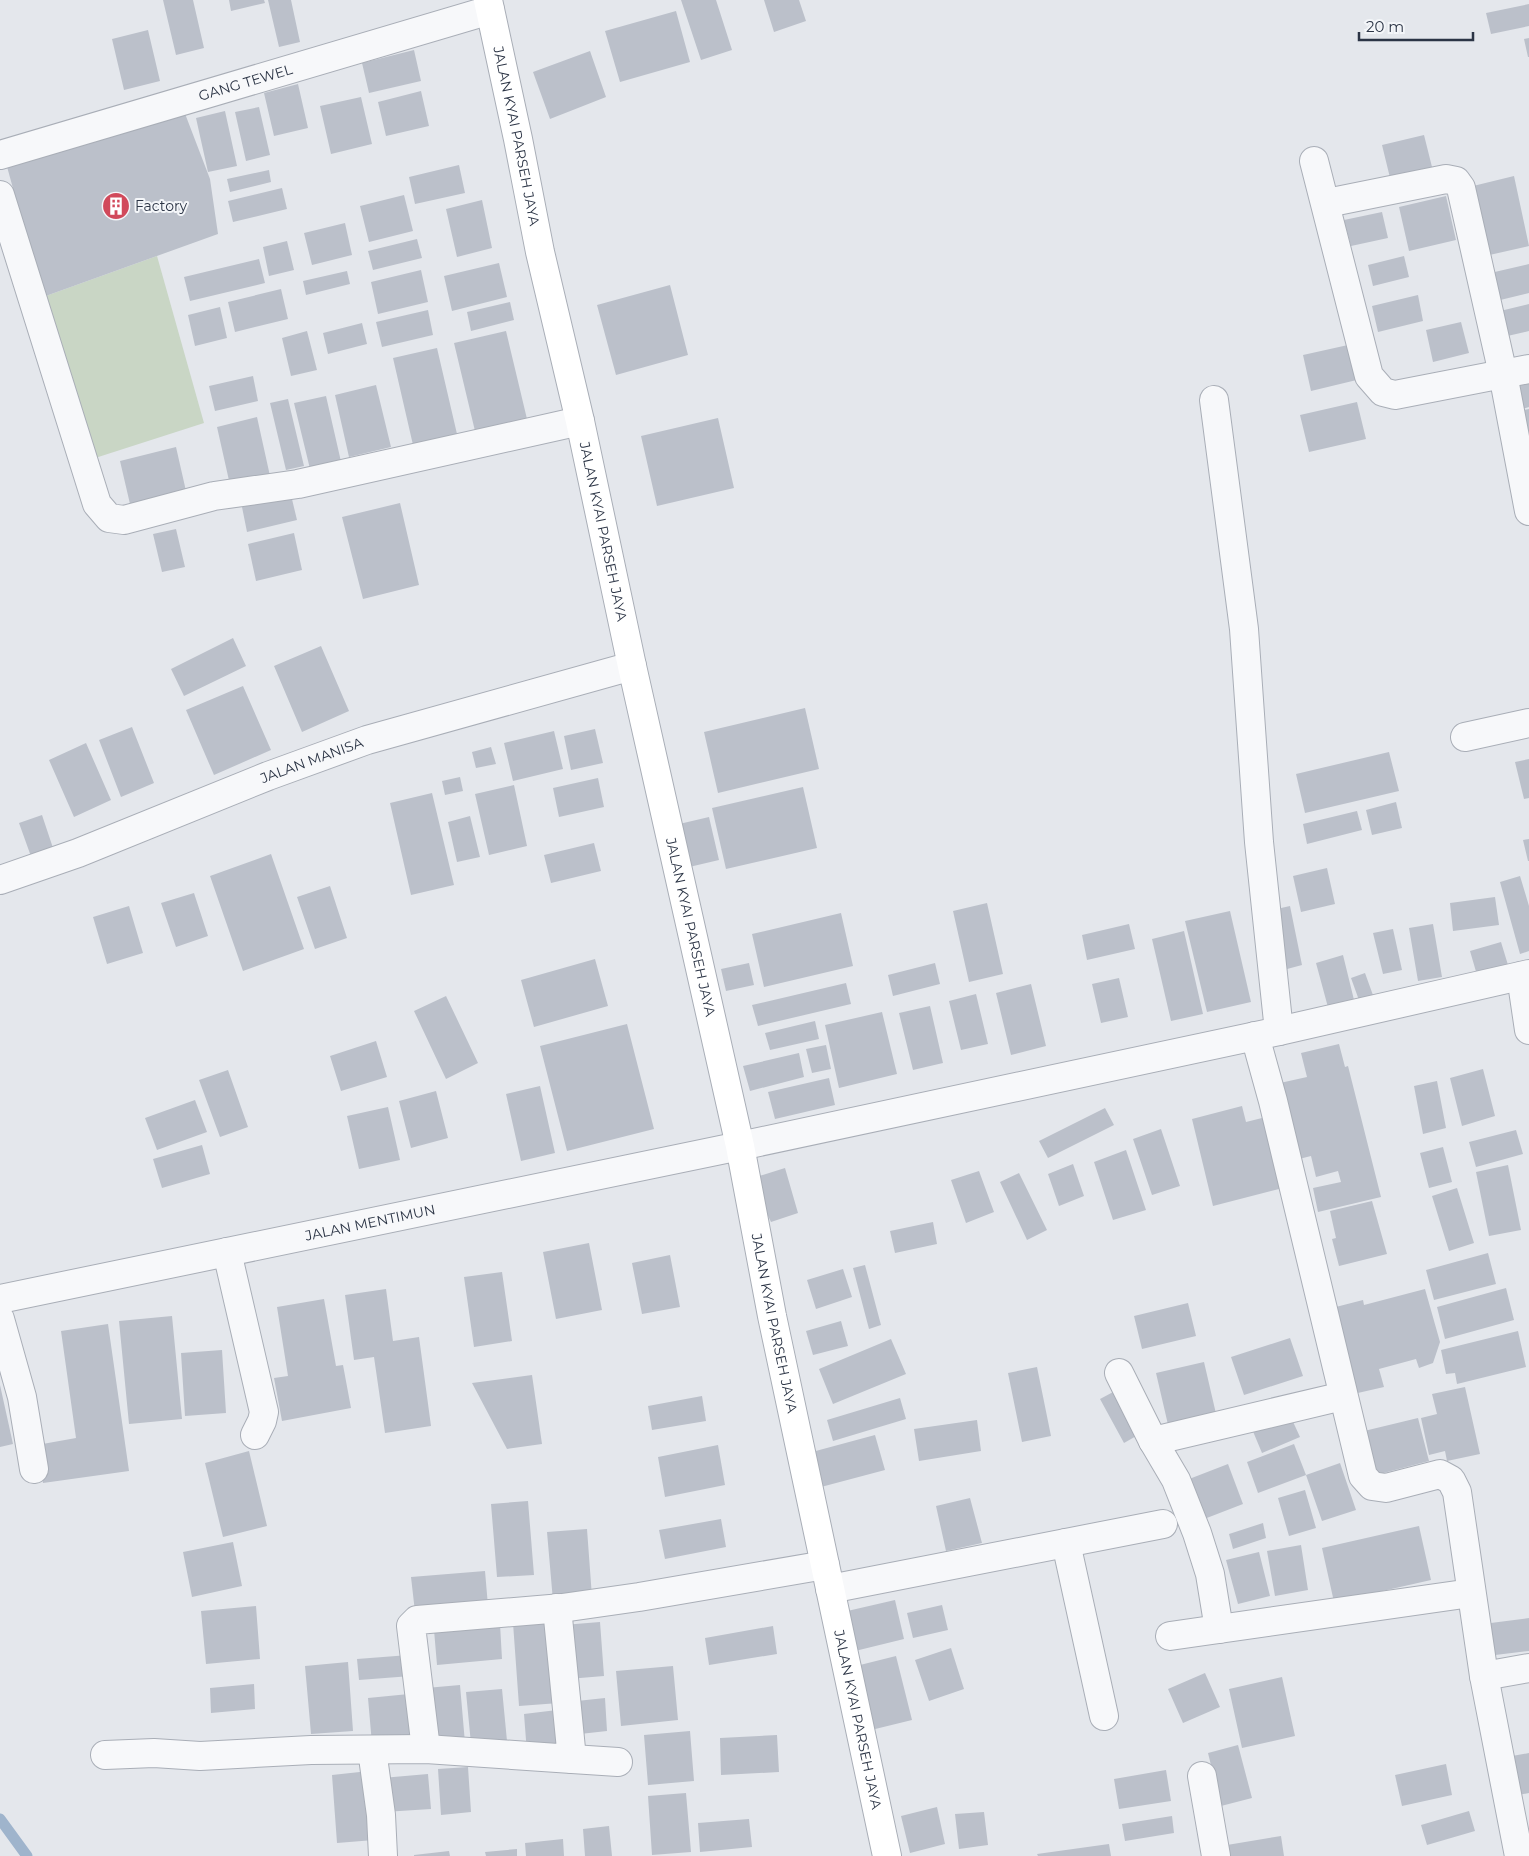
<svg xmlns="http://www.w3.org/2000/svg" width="1529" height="1856" font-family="Montserrat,sans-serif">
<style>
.green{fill:#c9d6c5}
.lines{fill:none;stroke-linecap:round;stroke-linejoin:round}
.stream{stroke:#9fb4cc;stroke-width:11}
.building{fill:#bbc0ca}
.street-casing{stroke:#a9aeb7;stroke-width:30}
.secondary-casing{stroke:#a9aeb7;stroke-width:30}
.street{stroke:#f7f8fa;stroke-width:28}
.secondary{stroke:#fff;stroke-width:28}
.labels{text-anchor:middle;stroke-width:4;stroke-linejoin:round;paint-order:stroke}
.street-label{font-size:14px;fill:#2b3445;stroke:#f4f6f9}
.poi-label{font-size:14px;fill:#2b3445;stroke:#f4f6f9;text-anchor:start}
</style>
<rect width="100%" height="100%" fill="#e4e7ec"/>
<!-- green -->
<path class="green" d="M 157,256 L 204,423 L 89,460 L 43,297 Z"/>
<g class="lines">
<!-- stream -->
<path class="stream" d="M 0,1819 L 27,1856"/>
</g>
<!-- building -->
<path class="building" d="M 163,0 L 193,0 L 204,48 L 176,55 Z
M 229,0 L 264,0 L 265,3 L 231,11 Z
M 268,0 L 291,0 L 300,42 L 279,47 Z
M 681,0 L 716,0 L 732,50 L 701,60 Z
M 764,0 L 799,0 L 806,21 L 774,32 Z
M 1529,4 L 1529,26 L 1491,34 L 1486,13 Z
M 676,11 L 690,62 L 620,82 L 605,31 Z
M 148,30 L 160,81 L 124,90 L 112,39 Z
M 1529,38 L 1529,57 L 1528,57 L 1524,39 Z
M 414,50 L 421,81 L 369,93 L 362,63 Z
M 590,51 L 606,97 L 550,119 L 533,72 Z
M 298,84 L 308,128 L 274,136 L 264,93 Z
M 421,91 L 429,126 L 386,136 L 378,102 Z
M 361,97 L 372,144 L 331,154 L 320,106 Z
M 259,107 L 270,155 L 246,161 L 235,112 Z
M 184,111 L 210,179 L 218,234 L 43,297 L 6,163 Z
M 225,111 L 237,166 L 208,172 L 196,118 Z
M 1424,135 L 1434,175 L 1392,186 L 1382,145 Z
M 459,165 L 465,193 L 415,204 L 409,177 Z
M 269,170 L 271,182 L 230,192 L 227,179 Z
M 1514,176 L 1529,246 L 1485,256 L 1469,187 Z
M 282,188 L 287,209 L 233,222 L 228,201 Z
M 404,195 L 413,231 L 369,242 L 360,206 Z
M 1446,196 L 1456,240 L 1409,251 L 1399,207 Z
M 482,200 L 492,248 L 457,257 L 446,209 Z
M 1382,212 L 1388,238 L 1351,246 L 1344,220 Z
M 345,223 L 352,255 L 312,265 L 304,233 Z
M 417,239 L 422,258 L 373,270 L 368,251 Z
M 287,241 L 294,270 L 269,276 L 263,247 Z
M 1404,256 L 1409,277 L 1373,286 L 1368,265 Z
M 259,259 L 265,283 L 190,301 L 184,277 Z
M 499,263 L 507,297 L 452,311 L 444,276 Z
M 1529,264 L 1529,293 L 1492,302 L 1486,274 Z
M 421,270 L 428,302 L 378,314 L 371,282 Z
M 347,271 L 350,284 L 306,295 L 303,281 Z
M 670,285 L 688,355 L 616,375 L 597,305 Z
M 281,289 L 288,319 L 235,332 L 228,302 Z
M 1418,295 L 1423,321 L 1378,332 L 1372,306 Z
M 510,302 L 514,320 L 471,331 L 467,312 Z
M 1529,304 L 1529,331 L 1503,337 L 1496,312 Z
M 220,307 L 227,338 L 195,346 L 188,315 Z
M 428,310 L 433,335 L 382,347 L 376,322 Z
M 1461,322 L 1469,353 L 1433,362 L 1426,330 Z
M 362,323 L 367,344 L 328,354 L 323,333 Z
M 307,331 L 317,370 L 291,376 L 282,338 Z
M 506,331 L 527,419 L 475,431 L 454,343 Z
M 1357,343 L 1365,378 L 1311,391 L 1303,355 Z
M 437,348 L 457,434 L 413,445 L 393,358 Z
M 1529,372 L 1529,407 L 1515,411 L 1507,377 Z
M 253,376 L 258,401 L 215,411 L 209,386 Z
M 376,385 L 391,447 L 349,457 L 335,395 Z
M 326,396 L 342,466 L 311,473 L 294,403 Z
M 288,399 L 304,466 L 286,470 L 270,403 Z
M 1357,402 L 1366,439 L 1309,452 L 1300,415 Z
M 1529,409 L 1529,439 L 1515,412 Z
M 257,417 L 270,476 L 230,485 L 217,427 Z
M 718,418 L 734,488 L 657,506 L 641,436 Z
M 176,447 L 186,491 L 130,504 L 120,461 Z
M 291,495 L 297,520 L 247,532 L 242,507 Z
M 400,503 L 419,585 L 363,599 L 342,517 Z
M 176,529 L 185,567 L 162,572 L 153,534 Z
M 294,533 L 302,570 L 256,581 L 248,544 Z
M 233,638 L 246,666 L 184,696 L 171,669 Z
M 321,646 L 349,711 L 302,732 L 274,666 Z
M 243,686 L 271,750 L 214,775 L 186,710 Z
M 805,708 L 819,769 L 718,793 L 704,732 Z
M 132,727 L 154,783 L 121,797 L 99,740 Z
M 595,729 L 603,763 L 571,770 L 564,736 Z
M 554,731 L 563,769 L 513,781 L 504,743 Z
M 86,743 L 111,800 L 74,817 L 49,760 Z
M 491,747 L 496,764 L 476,768 L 472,752 Z
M 1389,752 L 1399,791 L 1305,813 L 1296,774 Z
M 1529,759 L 1529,798 L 1524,799 L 1515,762 Z
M 460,777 L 463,791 L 445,795 L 442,781 Z
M 598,778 L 604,807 L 559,817 L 553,788 Z
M 514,785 L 527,846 L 489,855 L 475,794 Z
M 803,787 L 817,848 L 726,869 L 712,808 Z
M 432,793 L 454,885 L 411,895 L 390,803 Z
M 1396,802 L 1402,828 L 1372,835 L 1366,810 Z
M 1357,811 L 1362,830 L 1307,844 L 1303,824 Z
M 42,815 L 55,854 L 33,862 L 19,823 Z
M 470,816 L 480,857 L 457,862 L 448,822 Z
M 709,817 L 719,860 L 685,868 L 675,825 Z
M 1529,839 L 1529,861 L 1528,861 L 1523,840 Z
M 594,843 L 601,871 L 551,883 L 544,855 Z
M 271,854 L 304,949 L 243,971 L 210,876 Z
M 1327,868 L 1335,904 L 1301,912 L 1293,876 Z
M 1520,876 L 1529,906 L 1529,951 L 1520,954 L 1500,882 Z
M 330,886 L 347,938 L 315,949 L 297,897 Z
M 194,893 L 208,936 L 176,947 L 161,903 Z
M 1495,897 L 1499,925 L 1453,931 L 1450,903 Z
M 987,903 L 1003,974 L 969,982 L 953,911 Z
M 129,906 L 143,953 L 107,964 L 93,917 Z
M 1290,906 L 1302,965 L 1276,972 L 1268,911 Z
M 1230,911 L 1251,1002 L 1207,1012 L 1185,921 Z
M 841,913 L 853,966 L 764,987 L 752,934 Z
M 1129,924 L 1135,949 L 1087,960 L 1082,935 Z
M 1433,924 L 1442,977 L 1418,981 L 1409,928 Z
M 1393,929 L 1402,970 L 1383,974 L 1373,933 Z
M 1184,931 L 1203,1014 L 1171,1021 L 1152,939 Z
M 1501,942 L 1508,965 L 1477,975 L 1470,951 Z
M 1343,955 L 1355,1004 L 1329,1011 L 1316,963 Z
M 595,959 L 608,1006 L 534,1027 L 521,980 Z
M 749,963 L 754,985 L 726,991 L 721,969 Z
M 935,963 L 940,984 L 893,996 L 888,975 Z
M 1365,973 L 1374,998 L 1360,1003 L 1351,978 Z
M 1119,978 L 1128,1017 L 1101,1023 L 1092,984 Z
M 846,983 L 851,1004 L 758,1026 L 752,1005 Z
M 1031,984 L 1046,1046 L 1011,1055 L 996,993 Z
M 976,994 L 988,1044 L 961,1050 L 949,1001 Z
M 446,996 L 478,1063 L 446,1079 L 414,1011 Z
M 930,1006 L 943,1063 L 913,1070 L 899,1013 Z
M 882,1012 L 897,1074 L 839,1088 L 825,1025 Z
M 815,1021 L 819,1039 L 770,1050 L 765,1033 Z
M 627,1024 L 654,1129 L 567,1151 L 540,1046 Z
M 376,1041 L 387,1077 L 341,1091 L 330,1056 Z
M 1339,1044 L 1345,1067 L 1348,1066 L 1381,1197 L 1318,1212 L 1313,1188 L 1341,1182 L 1338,1171 L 1316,1177 L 1311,1156 L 1299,1159 L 1280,1083 L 1307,1077 L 1301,1053 Z
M 826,1045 L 831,1069 L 812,1073 L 806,1049 Z
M 799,1053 L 804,1077 L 750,1091 L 743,1066 Z
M 1483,1069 L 1495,1116 L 1462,1126 L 1450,1078 Z
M 228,1070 L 248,1127 L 220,1137 L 199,1080 Z
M 829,1078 L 835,1105 L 775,1119 L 768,1092 Z
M 1437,1081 L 1446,1128 L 1423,1134 L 1414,1086 Z
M 540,1086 L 555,1153 L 521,1161 L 506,1094 Z
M 436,1091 L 448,1138 L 411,1148 L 399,1101 Z
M 195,1100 L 207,1132 L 157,1150 L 145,1118 Z
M 1242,1106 L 1246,1122 L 1270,1116 L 1287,1187 L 1213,1206 L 1192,1119 Z
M 388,1107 L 400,1160 L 359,1169 L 347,1116 Z
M 1105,1108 L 1114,1125 L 1048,1158 L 1039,1141 Z
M 1161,1129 L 1180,1186 L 1152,1195 L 1133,1139 Z
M 1516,1130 L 1523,1154 L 1476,1167 L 1469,1142 Z
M 202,1145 L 210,1174 L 162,1188 L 153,1159 Z
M 1443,1147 L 1452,1182 L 1429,1188 L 1420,1153 Z
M 1126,1150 L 1146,1210 L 1113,1220 L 1094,1162 Z
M 1073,1164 L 1084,1196 L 1059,1206 L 1048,1174 Z
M 1508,1165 L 1521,1230 L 1489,1236 L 1476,1172 Z
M 785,1168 L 798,1213 L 771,1222 L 750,1179 Z
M 979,1171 L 994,1212 L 966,1223 L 951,1180 Z
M 1019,1173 L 1047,1230 L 1027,1240 L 1000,1182 Z
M 1457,1188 L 1474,1243 L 1449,1251 L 1432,1196 Z
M 1372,1201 L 1387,1254 L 1339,1266 L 1332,1239 L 1336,1238 L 1330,1211 Z
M 933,1222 L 937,1244 L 895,1253 L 890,1231 Z
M 589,1243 L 602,1310 L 556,1319 L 543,1252 Z
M 1488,1253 L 1496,1284 L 1434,1300 L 1426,1270 Z
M 670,1255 L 680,1307 L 642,1314 L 632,1263 Z
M 865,1265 L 881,1325 L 869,1329 L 853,1268 Z
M 843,1269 L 852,1297 L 816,1309 L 807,1280 Z
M 502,1272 L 512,1341 L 474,1347 L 464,1277 Z
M 1506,1288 L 1514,1320 L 1445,1339 L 1437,1307 Z
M 386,1289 L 393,1341 L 419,1337 L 431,1426 L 385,1433 L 374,1357 L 354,1360 L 345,1295 Z
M 1425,1289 L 1440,1342 L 1433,1363 L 1419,1368 L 1416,1359 L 1379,1369 L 1384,1387 L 1349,1395 L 1328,1309 L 1363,1300 L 1364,1305 Z
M 324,1299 L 336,1366 L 343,1365 L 351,1408 L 282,1421 L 274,1378 L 288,1376 L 277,1307 Z
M 1188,1303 L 1196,1336 L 1142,1349 L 1134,1316 Z
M 172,1316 L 182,1419 L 129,1424 L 119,1321 Z
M 841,1321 L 848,1346 L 813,1355 L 806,1331 Z
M 108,1324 L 129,1471 L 43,1483 L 37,1445 L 76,1438 L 61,1331 Z
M 1518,1331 L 1526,1367 L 1457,1384 L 1455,1373 L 1446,1374 L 1441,1350 Z
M 1290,1338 L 1303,1376 L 1244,1395 L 1231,1357 Z
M 891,1339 L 906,1374 L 833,1404 L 819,1369 Z
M 222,1350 L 226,1413 L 185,1416 L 181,1353 Z
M 1204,1362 L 1217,1418 L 1169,1429 L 1156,1373 Z
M 1037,1367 L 1051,1436 L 1022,1442 L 1008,1373 Z
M 532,1375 L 542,1444 L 507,1449 L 472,1383 Z
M 0,1385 L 13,1444 L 0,1447 Z
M 1465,1387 L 1480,1454 L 1447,1461 L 1445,1451 L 1429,1455 L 1421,1418 L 1437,1414 L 1432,1394 Z
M 1115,1391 L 1138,1435 L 1124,1443 L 1100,1399 Z
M 702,1396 L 706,1421 L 652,1430 L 648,1406 Z
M 900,1398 L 906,1419 L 833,1441 L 827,1420 Z
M 1289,1413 L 1300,1437 L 1262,1453 L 1252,1429 Z
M 1418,1418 L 1429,1461 L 1372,1476 L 1360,1432 Z
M 977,1420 L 981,1451 L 919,1461 L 914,1429 Z
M 875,1435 L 885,1470 L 821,1487 L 812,1452 Z
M 1294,1444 L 1306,1475 L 1258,1493 L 1247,1462 Z
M 718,1445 L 725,1485 L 665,1497 L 658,1457 Z
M 249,1451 L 267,1526 L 223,1537 L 205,1463 Z
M 1340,1463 L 1356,1510 L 1322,1521 L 1306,1475 Z
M 1228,1464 L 1243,1504 L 1199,1521 L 1184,1481 Z
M 1305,1490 L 1316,1528 L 1289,1536 L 1278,1498 Z
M 970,1498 L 982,1543 L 946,1551 L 936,1506 Z
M 528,1501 L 534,1575 L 497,1577 L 491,1504 Z
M 721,1519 L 726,1547 L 665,1559 L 659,1530 Z
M 1263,1523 L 1266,1538 L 1233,1549 L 1229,1534 Z
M 1419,1526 L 1431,1580 L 1334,1602 L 1322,1548 Z
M 587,1529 L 592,1597 L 553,1601 L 547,1532 Z
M 233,1542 L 242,1586 L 192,1597 L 183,1552 Z
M 1301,1545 L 1308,1590 L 1275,1596 L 1267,1551 Z
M 1259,1552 L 1270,1596 L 1238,1604 L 1226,1560 Z
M 485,1571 L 488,1606 L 415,1612 L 411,1577 Z
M 895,1600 L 904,1639 L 851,1652 L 843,1612 Z
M 942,1605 L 948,1630 L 913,1638 L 907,1613 Z
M 256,1606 L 260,1659 L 206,1664 L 201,1611 Z
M 1529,1618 L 1529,1651 L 1487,1656 L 1483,1624 Z
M 553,1620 L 559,1703 L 519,1706 L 513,1623 Z
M 600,1622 L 604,1676 L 568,1679 L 563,1625 Z
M 500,1624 L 502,1659 L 437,1665 L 434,1630 Z
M 773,1626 L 777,1654 L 709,1665 L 705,1638 Z
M 951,1648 L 964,1689 L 929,1701 L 915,1660 Z
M 409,1655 L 411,1676 L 359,1680 L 357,1659 Z
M 896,1656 L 912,1720 L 863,1732 L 848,1668 Z
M 348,1662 L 353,1731 L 311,1734 L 305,1666 Z
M 673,1666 L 678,1720 L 621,1726 L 616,1671 Z
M 1205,1673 L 1220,1707 L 1183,1723 L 1168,1689 Z
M 1282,1677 L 1295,1736 L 1242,1748 L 1229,1689 Z
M 254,1684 L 255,1709 L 211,1713 L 210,1688 Z
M 460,1685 L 465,1743 L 430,1746 L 426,1688 Z
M 502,1689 L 507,1741 L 471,1744 L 466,1692 Z
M 409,1694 L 413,1741 L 372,1744 L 368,1698 Z
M 605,1698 L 607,1731 L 580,1734 L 577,1701 Z
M 557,1710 L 560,1750 L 527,1753 L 524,1714 Z
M 690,1731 L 694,1781 L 648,1785 L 644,1735 Z
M 777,1735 L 779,1772 L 721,1775 L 720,1738 Z
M 1238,1745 L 1252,1798 L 1221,1806 L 1208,1753 Z
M 1529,1753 L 1529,1793 L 1518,1795 L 1512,1756 Z
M 1446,1764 L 1452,1795 L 1402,1806 L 1395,1775 Z
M 468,1767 L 471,1812 L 441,1815 L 438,1769 Z
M 1166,1770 L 1171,1801 L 1119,1809 L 1114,1779 Z
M 369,1771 L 374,1840 L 337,1843 L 332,1775 Z
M 428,1774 L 431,1809 L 384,1812 L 382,1778 Z
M 686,1793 L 691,1852 L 652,1855 L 648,1796 Z
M 937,1807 L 945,1844 L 910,1853 L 901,1816 Z
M 1469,1811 L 1475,1831 L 1427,1845 L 1421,1825 Z
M 984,1812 L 988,1845 L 959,1849 L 955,1814 Z
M 1172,1816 L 1174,1833 L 1125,1841 L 1122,1824 Z
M 749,1819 L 752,1847 L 700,1852 L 698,1823 Z
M 609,1826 L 612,1856 L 585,1856 L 583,1829 Z
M 1281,1836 L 1284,1856 L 1229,1856 L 1227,1845 Z
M 563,1839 L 564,1856 L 526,1856 L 525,1843 Z
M 1109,1844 L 1111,1856 L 1038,1856 L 1037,1854 Z
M 517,1849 L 517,1856 L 486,1856 L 485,1852 Z
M 449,1851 L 450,1856 L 414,1856 L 414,1855 Z"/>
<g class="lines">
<!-- street casing -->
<g class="street-casing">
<g id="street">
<path id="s1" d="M 0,155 L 490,10"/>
<path d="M 1314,161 L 1369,376 L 1383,392 L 1395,395 L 1529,369"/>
<path d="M 0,195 L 97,504 L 109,518 L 124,520 L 214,496 L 298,484 L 580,421"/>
<path d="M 1327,203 L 1446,179 L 1456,181 L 1461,188 L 1503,374 L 1529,511"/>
<path d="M 1214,400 L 1244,629 L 1259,842 L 1279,1031"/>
<path d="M 1465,737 L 1529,723"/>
<path id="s2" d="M 0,880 L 78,853 L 268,776 L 367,740 L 632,666"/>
<path d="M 1521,976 L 1529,1030"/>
<path d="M 1255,1036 L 1273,1101 L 1363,1476 L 1372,1486 L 1386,1488 L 1440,1474 L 1451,1480 L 1457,1492 L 1484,1676 L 1519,1856"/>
<path d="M 227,1252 L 264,1412 L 262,1421 L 255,1435"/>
<path id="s3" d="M 0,1299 L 740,1146 L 1279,1031 L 1529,974"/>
<path d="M 0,1319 L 22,1397 L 34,1469"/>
<path d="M 1119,1373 L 1153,1441 L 1176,1480 L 1197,1533 L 1210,1574 L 1219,1629"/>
<path d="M 1153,1441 L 1343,1396"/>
<path d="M 1066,1543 L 1104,1716"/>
<path d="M 830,1589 L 1163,1524"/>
<path d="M 1170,1636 L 1471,1593"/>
<path d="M 1484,1676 L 1529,1668"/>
<path d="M 426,1749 L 411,1626 L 417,1620 L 562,1608 L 639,1597 L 825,1565"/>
<path d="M 372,1750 L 381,1815 L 383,1856"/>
<path d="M 105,1755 L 154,1753 L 200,1756 L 311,1750 L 426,1749 L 572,1759 L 557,1608"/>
<path d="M 572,1759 L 618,1762"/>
<path d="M 1202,1776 L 1216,1856"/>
</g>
</g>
<!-- secondary casing -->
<g class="secondary-casing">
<g id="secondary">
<path id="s4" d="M 488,0 L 518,139 L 540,252 L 580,421 L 632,666 L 740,1146 L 772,1316 L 887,1856"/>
</g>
</g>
<!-- street -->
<use href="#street" class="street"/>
<!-- secondary -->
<use href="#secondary" class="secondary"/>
</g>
<!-- icons -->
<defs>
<g id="building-disc" transform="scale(1.4375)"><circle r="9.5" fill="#d1495b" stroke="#f4f6f9"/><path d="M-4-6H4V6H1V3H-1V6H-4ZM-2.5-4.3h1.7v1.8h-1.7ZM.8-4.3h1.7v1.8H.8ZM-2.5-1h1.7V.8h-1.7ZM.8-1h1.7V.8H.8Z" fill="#fff"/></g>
</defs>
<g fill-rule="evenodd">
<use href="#building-disc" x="116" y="206"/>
</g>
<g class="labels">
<!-- street labels -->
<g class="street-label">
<text dy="5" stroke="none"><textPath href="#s1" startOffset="256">GANG TEWEL</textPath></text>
<text dy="5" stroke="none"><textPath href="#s4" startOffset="139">JALAN KYAI PARSEH JAYA</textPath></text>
<text dy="5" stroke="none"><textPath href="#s4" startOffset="544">JALAN KYAI PARSEH JAYA</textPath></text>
<text dy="5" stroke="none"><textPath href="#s2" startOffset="334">JALAN MANISA</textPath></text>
<text dy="5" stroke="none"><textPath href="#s4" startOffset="949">JALAN KYAI PARSEH JAYA</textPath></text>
<text dy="5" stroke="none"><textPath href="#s3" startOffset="378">JALAN MENTIMUN</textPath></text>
<text dy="5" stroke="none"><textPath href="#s4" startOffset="1354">JALAN KYAI PARSEH JAYA</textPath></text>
<text dy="5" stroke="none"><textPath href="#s4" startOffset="1759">JALAN KYAI PARSEH JAYA</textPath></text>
</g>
<!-- poi labels -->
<g class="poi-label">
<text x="135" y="211">Factory</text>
</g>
</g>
<!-- scale -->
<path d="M1359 32v8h114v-8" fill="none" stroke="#2b3445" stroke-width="2.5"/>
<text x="1366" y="32" font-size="15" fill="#2b3445" stroke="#f4f6f9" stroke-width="4" paint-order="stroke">20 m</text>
</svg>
